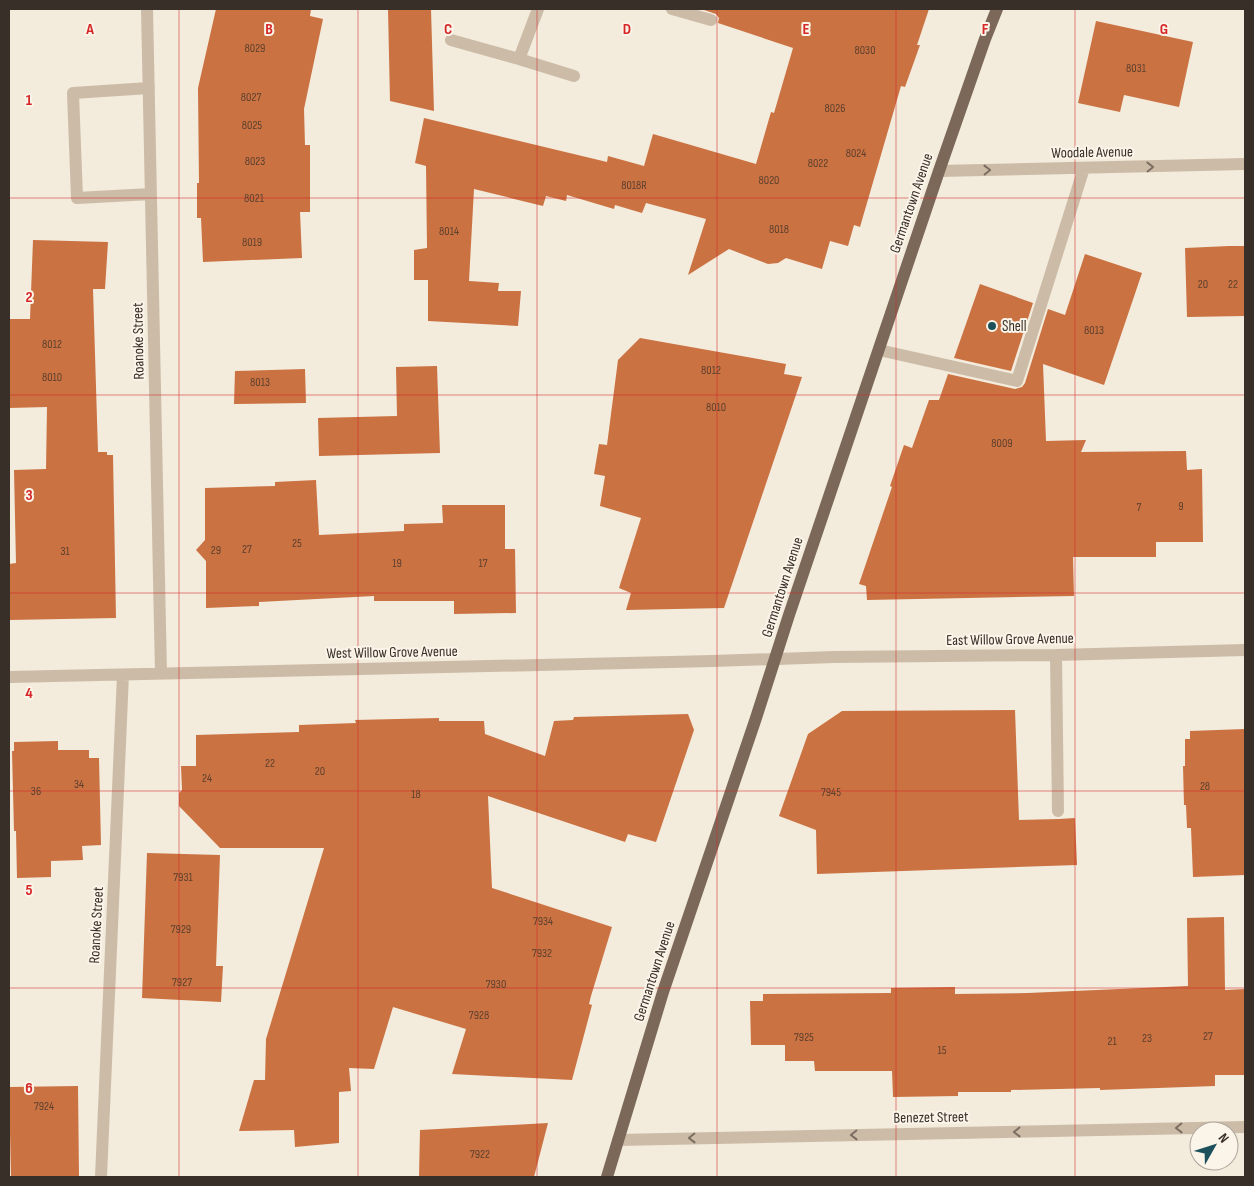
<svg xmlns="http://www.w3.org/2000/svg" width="1254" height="1186" font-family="'Sofia Sans Condensed',sans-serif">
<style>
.building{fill:#cb7242}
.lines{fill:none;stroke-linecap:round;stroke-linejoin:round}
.minor{stroke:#ccbca7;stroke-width:12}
.major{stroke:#7b6859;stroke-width:12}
.oneway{stroke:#7b6e61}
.grid{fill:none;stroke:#d62828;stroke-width:1;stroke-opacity:0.55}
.poi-dot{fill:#1c515c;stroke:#faf4e9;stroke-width:2}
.labels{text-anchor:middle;stroke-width:4;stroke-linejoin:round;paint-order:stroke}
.number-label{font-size:12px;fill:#5d402e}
.street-label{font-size:15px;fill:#382f28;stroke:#faf4e9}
.poi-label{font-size:15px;fill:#382f28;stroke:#faf4e9;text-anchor:start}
.grid-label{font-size:16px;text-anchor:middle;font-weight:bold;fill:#d62828;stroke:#faf4e9;stroke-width:4;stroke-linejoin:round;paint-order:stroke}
</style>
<rect width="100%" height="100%" fill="#f3ebdc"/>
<!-- building -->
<path class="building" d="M 216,9 L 311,9 L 310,16 L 323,19 L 304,109 L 305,145 L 310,145 L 310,212 L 300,212 L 302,258 L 203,262 L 201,218 L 197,218 L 197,183 L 199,183 L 198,88 Z
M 388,9 L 431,9 L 434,111 L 390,101 Z
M 701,9 L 929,9 L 917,45 L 920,45 L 905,87 L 901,86 L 860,227 L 854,225 L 848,246 L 830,241 L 822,269 L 786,258 L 778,263 L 768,264 L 729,249 L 688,275 L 706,219 L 646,203 L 642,213 L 615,205 L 614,209 L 567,195 L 566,201 L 546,196 L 543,206 L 474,189 L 469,281 L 499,283 L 498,291 L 521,291 L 518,326 L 428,321 L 428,280 L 414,280 L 414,250 L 427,248 L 426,166 L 415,163 L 424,118 L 607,162 L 608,156 L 644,166 L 653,134 L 756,164 L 771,112 L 774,113 L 793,48 L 718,23 L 719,18 L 716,14 Z
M 1096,21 L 1193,42 L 1179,107 L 1124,95 L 1120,112 L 1078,103 Z
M 33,240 L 108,242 L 105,289 L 93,289 L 98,452 L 107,452 L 107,455 L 113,455 L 116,618 L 9,620 L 9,564 L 16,563 L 14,470 L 46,469 L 47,407 L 9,408 L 9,319 L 30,319 Z
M 1229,246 L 1245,246 L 1245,316 L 1187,317 L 1185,248 Z
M 1085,254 L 1142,273 L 1104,385 L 1043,364 L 1046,441 L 1086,440 L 1081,452 L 1186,451 L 1187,470 L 1202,469 L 1203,542 L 1156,542 L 1156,557 L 1073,557 L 1074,596 L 867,600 L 866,586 L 859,584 L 892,487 L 890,486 L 904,445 L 912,448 L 929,400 L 939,400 L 948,374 L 1015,389 L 1022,387 L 1025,383 L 1048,309 L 1065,315 Z
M 980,284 L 1033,303 L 1011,371 L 954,358 Z
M 640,338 L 786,364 L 784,374 L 802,377 L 724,608 L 626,610 L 631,593 L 619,588 L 641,518 L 600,506 L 605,476 L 594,474 L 599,444 L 607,445 L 618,360 Z
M 437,366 L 440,453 L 319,456 L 318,418 L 397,416 L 396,367 Z
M 305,369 L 306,403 L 234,404 L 235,371 Z
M 316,480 L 319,535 L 404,531 L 404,524 L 443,523 L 442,505 L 505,505 L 505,549 L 515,549 L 516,613 L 454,614 L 454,601 L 374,601 L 374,596 L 259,602 L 259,606 L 206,608 L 206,561 L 196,550 L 205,540 L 205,488 L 275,486 L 275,482 Z
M 1015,710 L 1019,820 L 1059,819 L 1075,818 L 1077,865 L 817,874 L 816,830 L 779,816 L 808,734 L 842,711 Z
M 688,714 L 694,730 L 656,842 L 628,834 L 625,842 L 488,796 L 492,888 L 612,927 L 591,996 L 589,1004 L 592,1005 L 572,1080 L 452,1074 L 466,1029 L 393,1007 L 374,1069 L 349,1068 L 351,1091 L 339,1092 L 339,1143 L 295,1147 L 294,1130 L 239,1131 L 254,1080 L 265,1080 L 266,1039 L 324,848 L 220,848 L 179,806 L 179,793 L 182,790 L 181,766 L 196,766 L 196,735 L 299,732 L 299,725 L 356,723 L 355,720 L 439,718 L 439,721 L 484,721 L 485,734 L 545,756 L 554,721 L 573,720 L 574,717 Z
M 1245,729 L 1245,875 L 1193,877 L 1191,828 L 1187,828 L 1186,805 L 1184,805 L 1183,766 L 1185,766 L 1185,739 L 1190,739 L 1190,731 Z
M 58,741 L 58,750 L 89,750 L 89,758 L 99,758 L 101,845 L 82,846 L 83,860 L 51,861 L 51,877 L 17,878 L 16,831 L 14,831 L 12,751 L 14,751 L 14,742 Z
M 147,853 L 220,855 L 216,966 L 223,966 L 221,1002 L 142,998 Z
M 1224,917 L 1225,990 L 1245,989 L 1245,1075 L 1215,1075 L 1215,1086 L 1100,1090 L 1100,1088 L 1011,1090 L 1011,1092 L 958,1092 L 958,1096 L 893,1097 L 892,1071 L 815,1071 L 814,1061 L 785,1061 L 785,1045 L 751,1045 L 750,1001 L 763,1001 L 763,994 L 891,993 L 891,988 L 955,987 L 955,994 L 1028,993 L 1188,986 L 1187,918 Z
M 78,1086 L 79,1177 L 11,1177 L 9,1087 Z
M 548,1123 L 534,1177 L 419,1177 L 420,1130 Z"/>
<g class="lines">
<!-- minor -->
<path class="minor" d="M 147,9 L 161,673
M 538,9 L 519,59 L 574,76
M 672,9 L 711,20
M 451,40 L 519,59
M 149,88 L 73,93 L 77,198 L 151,194
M 939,171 L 1245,164
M 879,350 L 1017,381 L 1084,168
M 1056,655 L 1058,811
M 9,677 L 713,661 L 834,657 L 1056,655 L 1245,650
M 618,1140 L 1245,1127
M 101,1177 L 123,675"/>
<!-- major -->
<path class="major" d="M 607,1177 L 663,992 L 756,718 L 789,615 L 939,171 L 985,39 L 997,9"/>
</g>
<!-- one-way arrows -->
<defs><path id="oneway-chevron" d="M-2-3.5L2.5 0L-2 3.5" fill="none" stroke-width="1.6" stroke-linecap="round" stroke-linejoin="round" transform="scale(1.25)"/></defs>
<g class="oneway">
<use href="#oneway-chevron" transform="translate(1150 167) rotate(-1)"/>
<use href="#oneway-chevron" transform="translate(987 170) rotate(-1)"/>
<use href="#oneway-chevron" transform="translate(1179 1128) rotate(179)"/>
<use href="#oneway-chevron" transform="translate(1017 1132) rotate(179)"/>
<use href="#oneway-chevron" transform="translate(854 1135) rotate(179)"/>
<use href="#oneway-chevron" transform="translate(692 1138) rotate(179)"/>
</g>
<!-- grid -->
<path class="grid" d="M 179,9 L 179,1177M 358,9 L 358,1177M 537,9 L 537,1177M 717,9 L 717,1177M 896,9 L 896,1177M 1075,9 L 1075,1177M 9,198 L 1245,198M 9,395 L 1245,395M 9,593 L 1245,593M 9,791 L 1245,791M 9,988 L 1245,988"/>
<!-- markers -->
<circle class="poi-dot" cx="992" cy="326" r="5"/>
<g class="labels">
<!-- number labels -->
<g class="number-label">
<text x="255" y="52">8029</text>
<text x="865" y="54">8030</text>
<text x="1136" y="72">8031</text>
<text x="251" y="101">8027</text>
<text x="835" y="112">8026</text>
<text x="252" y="129">8025</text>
<text x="856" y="157">8024</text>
<text x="255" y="165">8023</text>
<text x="818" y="167">8022</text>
<text x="769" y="184">8020</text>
<text x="634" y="189">8018R</text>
<text x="254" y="202">8021</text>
<text x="779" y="233">8018</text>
<text x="449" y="235">8014</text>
<text x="252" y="246">8019</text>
<text x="1203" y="288">20</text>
<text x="1233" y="288">22</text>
<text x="1094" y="334">8013</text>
<text x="52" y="348">8012</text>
<text x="711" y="374">8012</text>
<text x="52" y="381">8010</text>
<text x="260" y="386">8013</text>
<text x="716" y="411">8010</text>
<text x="1002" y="447">8009</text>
<text x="1181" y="510">9</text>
<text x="1139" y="511">7</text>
<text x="297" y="547">25</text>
<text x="247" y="553">27</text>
<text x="216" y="554">29</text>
<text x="65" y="555">31</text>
<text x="397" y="567">19</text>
<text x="483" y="567">17</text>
<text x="270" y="767">22</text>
<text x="320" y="775">20</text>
<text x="207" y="782">24</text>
<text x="79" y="788">34</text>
<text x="1205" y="790">28</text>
<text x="36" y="795">36</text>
<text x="831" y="796">7945</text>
<text x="416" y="798">18</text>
<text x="183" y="881">7931</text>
<text x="543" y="925">7934</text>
<text x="181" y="933">7929</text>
<text x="542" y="957">7932</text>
<text x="182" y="986">7927</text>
<text x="496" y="988">7930</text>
<text x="479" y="1019">7928</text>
<text x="1208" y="1040">27</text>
<text x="804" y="1041">7925</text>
<text x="1147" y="1042">23</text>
<text x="1112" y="1045">21</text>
<text x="942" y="1054">15</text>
<text x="44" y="1110">7924</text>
<text x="480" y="1158">7922</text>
</g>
<!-- street labels -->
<g class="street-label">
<text transform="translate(1092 152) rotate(-1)" y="5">Woodale Avenue</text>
<text transform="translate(911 203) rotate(-71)" y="5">Germantown Avenue</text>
<text transform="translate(138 341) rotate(-91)" y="5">Roanoke Street</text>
<text transform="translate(782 587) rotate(-72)" y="5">Germantown Avenue</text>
<text transform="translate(1010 639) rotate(-1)" y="5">East Willow Grove Avenue</text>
<text transform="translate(392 652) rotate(-1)" y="5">West Willow Grove Avenue</text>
<text transform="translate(96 925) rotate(-87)" y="5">Roanoke Street</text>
<text transform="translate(654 971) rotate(-72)" y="5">Germantown Avenue</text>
<text transform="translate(931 1117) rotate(-1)" y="5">Benezet Street</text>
</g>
<!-- poi labels -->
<g class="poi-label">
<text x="1002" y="331">Shell</text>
</g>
</g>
<g class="grid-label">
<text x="90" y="34">A</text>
<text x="269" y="34">B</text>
<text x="448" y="34">C</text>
<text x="627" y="34">D</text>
<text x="806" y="34">E</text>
<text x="985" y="34">F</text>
<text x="1164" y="34">G</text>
<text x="29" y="105">1</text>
<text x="29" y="302">2</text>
<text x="29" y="500">3</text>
<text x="29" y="698">4</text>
<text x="29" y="895">5</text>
<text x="29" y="1093">6</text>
</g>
<!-- border -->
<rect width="1254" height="1186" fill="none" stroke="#382f28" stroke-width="20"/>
<!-- north arrow -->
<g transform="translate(1214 1146) rotate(51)"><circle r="24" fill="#faf4e9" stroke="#aca59c"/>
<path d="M0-4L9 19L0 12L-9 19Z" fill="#1c515c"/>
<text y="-8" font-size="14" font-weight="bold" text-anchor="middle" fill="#382f28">N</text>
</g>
</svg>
